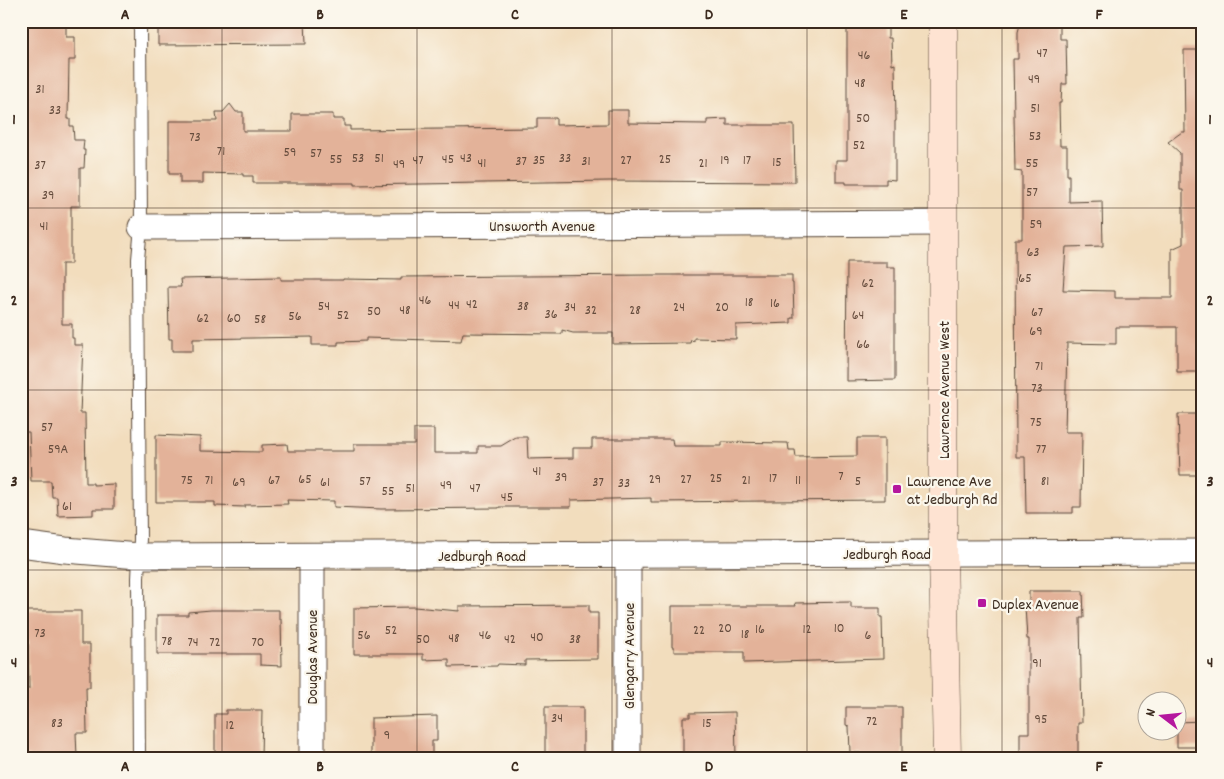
<svg xmlns="http://www.w3.org/2000/svg" width="1224" height="779" font-family="Dekko,sans-serif">
<style>
.building{fill:#e3b299}
.lines{fill:none;stroke-linecap:round;stroke-linejoin:round}
.lane-casing{stroke:#564536;stroke-width:14}
.street-casing{stroke:#564536;stroke-width:27}
.secondary-casing{stroke:#564536;stroke-width:29}
.lane{stroke:#fff;stroke-width:12}
.street{stroke:#fff;stroke-width:25}
.secondary{stroke:#fee3d2;stroke-width:28}
.grid{fill:none;stroke:#3b2a1e;stroke-width:1;stroke-opacity:0.55}
.poi-dot{fill:#b5179e;stroke:#fbf7ec;stroke-width:2}
.labels{text-anchor:middle;stroke-width:4.5;stroke-linejoin:round;paint-order:stroke}
.number-label{font-size:14px;fill:#654c3d}
.street-label{font-size:16px;fill:#3b2a1e;stroke:#fbf7ec}
.poi-label{font-size:16px;fill:#3b2a1e;stroke:#fbf7ec;text-anchor:start}
.neatline{fill:none;stroke:#3b2a1e;stroke-width:2}
.grid-label{font-size:16px;text-anchor:middle;font-weight:bold;fill:#3b2a1e}
</style>
<rect width="100%" height="100%" fill="#fbf7ec"/>
<filter id="ink" filterUnits="userSpaceOnUse"><feTurbulence type="fractalNoise" baseFrequency=".02" numOctaves="2"/><feDisplacementMap in="SourceGraphic" scale="10" xChannelSelector="R" yChannelSelector="G"/><feConvolveMatrix kernelMatrix="1 2 1 2 8 2 1 2 1" color-interpolation-filters="sRGB"/></filter>
<filter id="wash" filterUnits="userSpaceOnUse"><feTurbulence type="fractalNoise" baseFrequency=".0096" numOctaves="4" result="noise"/><feDisplacementMap in="SourceGraphic" scale="20" xChannelSelector="R" yChannelSelector="G"/><feGaussianBlur stdDeviation="1.12" result="paint"/><feColorMatrix in="noise" values="0 0 0 0 0 0 0 0 0 0 0 0 0 0 0 0 0 1.4 0 .05"/><feComposite in="paint" operator="in"/></filter>
<g filter="url(#wash)">
<rect width="100%" height="100%" fill="#f2ddbd"/>
<g id="blocks">
<!-- building -->
<path class="building" d="M 22,21 L 66,21 L 66,37 L 75,37 L 75,60 L 69,60 L 68,119 L 70,119 L 70,126 L 73,126 L 74,140 L 84,140 L 83,150 L 85,150 L 84,168 L 80,168 L 80,206 L 71,206 L 71,264 L 62,264 L 62,324 L 72,324 L 72,338 L 74,338 L 74,345 L 83,345 L 80,413 L 85,413 L 86,483 L 93,483 L 93,485 L 114,484 L 114,509 L 93,509 L 93,515 L 58,516 L 57,497 L 52,497 L 51,481 L 31,481 L 29,432 L 25,432 L 24,391 L 21,391 L 21,208 L 27,208 L 24,137 L 21,137 Z
M 158,21 L 305,21 L 306,44 L 158,45 Z
M 847,21 L 888,21 L 888,38 L 891,38 L 892,65 L 895,64 L 896,121 L 895,121 L 895,180 L 886,179 L 886,184 L 846,184 L 846,182 L 836,182 L 836,160 L 847,160 Z
M 1021,21 L 1060,21 L 1060,39 L 1066,39 L 1067,84 L 1062,84 L 1061,103 L 1059,103 L 1060,146 L 1067,146 L 1067,175 L 1069,175 L 1069,202 L 1102,201 L 1103,246 L 1066,247 L 1063,290 L 1115,291 L 1115,298 L 1172,298 L 1172,249 L 1183,244 L 1183,190 L 1180,190 L 1180,153 L 1168,142 L 1182,132 L 1185,132 L 1184,50 L 1203,50 L 1203,372 L 1177,372 L 1177,327 L 1116,327 L 1116,344 L 1067,343 L 1065,432 L 1082,432 L 1081,507 L 1073,507 L 1073,513 L 1026,513 L 1025,457 L 1016,457 L 1015,239 L 1022,239 L 1022,172 L 1015,171 L 1013,59 L 1018,59 L 1018,32 Z
M 230,104 L 236,112 L 243,112 L 243,131 L 292,131 L 292,114 L 333,114 L 333,119 L 344,119 L 344,126 L 350,126 L 350,130 L 537,128 L 537,118 L 556,118 L 556,125 L 608,124 L 608,110 L 628,110 L 628,123 L 707,124 L 707,120 L 727,119 L 727,125 L 794,125 L 795,182 L 609,181 L 355,185 L 355,183 L 253,183 L 253,176 L 243,176 L 243,174 L 203,173 L 203,183 L 180,183 L 180,174 L 169,174 L 169,121 L 217,121 L 216,112 L 223,112 Z
M 847,262 L 887,262 L 887,267 L 895,267 L 895,380 L 846,381 Z
M 651,275 L 792,275 L 792,283 L 793,283 L 794,318 L 791,318 L 791,323 L 736,325 L 736,339 L 694,338 L 694,341 L 691,340 L 690,343 L 613,344 L 613,333 L 573,333 L 562,330 L 562,334 L 463,333 L 461,341 L 366,338 L 366,341 L 338,342 L 338,345 L 312,345 L 312,337 L 193,339 L 193,351 L 172,351 L 172,339 L 169,339 L 168,287 L 181,287 L 180,279 L 281,277 L 281,280 L 343,280 L 343,279 L 401,280 L 401,277 Z
M 1178,414 L 1203,414 L 1203,475 L 1180,475 Z
M 414,429 L 434,429 L 434,453 L 478,453 L 478,446 L 501,446 L 516,437 L 527,437 L 528,459 L 573,458 L 573,448 L 592,448 L 592,439 L 672,439 L 673,446 L 722,446 L 722,442 L 788,443 L 789,450 L 795,450 L 796,457 L 857,456 L 857,438 L 885,438 L 885,500 L 651,502 L 651,498 L 571,500 L 571,507 L 499,507 L 499,508 L 381,509 L 334,507 L 334,501 L 287,500 L 288,504 L 245,505 L 245,507 L 215,506 L 215,502 L 156,502 L 156,435 L 200,437 L 200,451 L 262,452 L 262,445 L 287,444 L 288,451 L 354,451 L 354,444 L 414,444 Z
M 1029,591 L 1083,591 L 1084,618 L 1080,618 L 1082,723 L 1078,723 L 1078,757 L 1020,758 L 1020,733 L 1029,733 L 1029,639 L 1027,639 L 1025,606 L 1029,606 Z
M 851,602 L 851,608 L 880,608 L 880,617 L 882,617 L 883,659 L 744,663 L 744,652 L 674,652 L 674,647 L 672,647 L 672,606 L 796,606 L 795,603 Z
M 589,605 L 589,613 L 598,613 L 598,659 L 525,660 L 525,665 L 498,664 L 497,666 L 449,667 L 449,659 L 423,660 L 423,654 L 354,654 L 354,608 L 414,607 L 459,611 L 459,606 Z
M 211,610 L 279,610 L 279,619 L 281,619 L 282,666 L 260,665 L 260,654 L 157,654 L 157,615 L 188,615 L 188,612 Z
M 23,611 L 81,611 L 81,644 L 90,644 L 90,687 L 86,687 L 87,733 L 76,733 L 77,757 L 30,757 L 30,756 L 23,756 L 21,689 L 29,689 L 28,641 L 24,641 Z
M 545,707 L 583,707 L 583,758 L 545,758 Z
M 846,707 L 902,707 L 902,758 L 860,758 L 860,753 L 850,753 L 849,726 L 846,725 Z
M 226,710 L 262,710 L 261,758 L 215,756 L 215,714 L 226,714 Z
M 735,712 L 736,758 L 683,758 L 683,717 L 690,717 L 690,713 Z
M 437,716 L 437,741 L 432,741 L 432,758 L 371,758 L 371,718 Z
M 1203,721 L 1203,747 L 1177,747 L 1177,722 Z"/>
</g>
</g>
<g filter="url(#ink)">
<use href="#blocks" fill-opacity="0" stroke="#564536" stroke-width="1"/>
<g class="lines">
<!-- lane casing -->
<g class="lane-casing">
<path id="lane" d="M 139,758 L 138,578 L 140,539 L 138,259 L 141,227 L 140,21"/>
</g>
<!-- street casing -->
<g class="street-casing">
<path id="street" d="M 141,227 L 943,223
M 21,544 L 65,550 L 139,556 L 1203,552
M 628,555 L 628,758
M 312,758 L 312,556"/>
</g>
<!-- secondary casing -->
<g class="secondary-casing">
<path id="secondary" d="M 943,21 L 943,553 L 947,758"/>
</g>
<!-- lane -->
<use href="#lane" class="lane"/>
<!-- street -->
<use href="#street" class="street"/>
<!-- secondary -->
<use href="#secondary" class="secondary"/>
</g>
</g>
<!-- grid -->
<path class="grid" d="M 222,21 L 222,758M 417,21 L 417,758M 612,21 L 612,758M 807,21 L 807,758M 1002,21 L 1002,758M 21,208 L 1203,208M 21,390 L 1203,390M 21,570 L 1203,570"/>
<!-- markers -->
<g class="poi-dot">
<rect x="892" y="484" width="10" height="10" rx="2.5"/>
<rect x="977" y="598" width="10" height="10" rx="2.5"/>
</g>
<g class="labels">
<!-- number labels -->
<g class="number-label">
<text x="1042" y="57">47</text>
<text x="864" y="59">46</text>
<text x="1034" y="83">49</text>
<text x="860" y="87">48</text>
<text x="40" y="93">31</text>
<text x="1035" y="112">51</text>
<text x="55" y="114">33</text>
<text x="863" y="122">50</text>
<text x="1035" y="140">53</text>
<text x="195" y="141">73</text>
<text x="859" y="149">52</text>
<text x="221" y="155">71</text>
<text x="290" y="156">59</text>
<text x="316" y="157">57</text>
<text x="358" y="162">53</text>
<text x="379" y="162">51</text>
<text x="466" y="162">43</text>
<text x="565" y="162">33</text>
<text x="336" y="163">55</text>
<text x="448" y="163">45</text>
<text x="665" y="163">25</text>
<text x="418" y="164">47</text>
<text x="539" y="164">35</text>
<text x="626" y="164">27</text>
<text x="725" y="164">19</text>
<text x="747" y="164">17</text>
<text x="521" y="165">37</text>
<text x="586" y="165">31</text>
<text x="777" y="166">15</text>
<text x="482" y="167">41</text>
<text x="703" y="167">21</text>
<text x="1032" y="167">55</text>
<text x="399" y="168">49</text>
<text x="40" y="169">37</text>
<text x="1032" y="196">57</text>
<text x="48" y="199">39</text>
<text x="1036" y="228">59</text>
<text x="44" y="230">41</text>
<text x="1033" y="256">63</text>
<text x="1025" y="282">65</text>
<text x="868" y="287">62</text>
<text x="425" y="304">46</text>
<text x="749" y="306">18</text>
<text x="775" y="307">16</text>
<text x="472" y="308">42</text>
<text x="454" y="309">44</text>
<text x="324" y="310">54</text>
<text x="523" y="310">38</text>
<text x="570" y="311">34</text>
<text x="679" y="311">24</text>
<text x="722" y="311">20</text>
<text x="405" y="314">48</text>
<text x="591" y="314">32</text>
<text x="635" y="314">28</text>
<text x="374" y="315">50</text>
<text x="1037" y="316">67</text>
<text x="551" y="318">36</text>
<text x="343" y="319">52</text>
<text x="858" y="319">64</text>
<text x="295" y="320">56</text>
<text x="203" y="322">62</text>
<text x="234" y="322">60</text>
<text x="260" y="323">58</text>
<text x="1036" y="335">69</text>
<text x="863" y="348">66</text>
<text x="1039" y="370">71</text>
<text x="1037" y="392">73</text>
<text x="1036" y="426">75</text>
<text x="47" y="431">57</text>
<text x="58" y="453">59A</text>
<text x="1041" y="453">77</text>
<text x="537" y="475">41</text>
<text x="841" y="480">7</text>
<text x="561" y="481">39</text>
<text x="716" y="482">25</text>
<text x="773" y="482">17</text>
<text x="305" y="483">65</text>
<text x="655" y="483">29</text>
<text x="686" y="483">27</text>
<text x="187" y="484">75</text>
<text x="209" y="484">71</text>
<text x="274" y="484">67</text>
<text x="746" y="484">21</text>
<text x="798" y="484">11</text>
<text x="365" y="485">57</text>
<text x="858" y="485">5</text>
<text x="1045" y="485">81</text>
<text x="239" y="486">69</text>
<text x="325" y="486">61</text>
<text x="598" y="486">37</text>
<text x="624" y="487">33</text>
<text x="446" y="489">49</text>
<text x="410" y="492">51</text>
<text x="475" y="492">47</text>
<text x="388" y="495">55</text>
<text x="507" y="501">45</text>
<text x="67" y="510">61</text>
<text x="725" y="632">20</text>
<text x="839" y="632">10</text>
<text x="760" y="633">16</text>
<text x="807" y="633">12</text>
<text x="391" y="634">52</text>
<text x="699" y="634">22</text>
<text x="40" y="637">73</text>
<text x="745" y="638">18</text>
<text x="364" y="639">56</text>
<text x="485" y="639">46</text>
<text x="868" y="639">6</text>
<text x="537" y="641">40</text>
<text x="454" y="642">48</text>
<text x="423" y="643">50</text>
<text x="510" y="643">42</text>
<text x="575" y="643">38</text>
<text x="167" y="645">78</text>
<text x="193" y="646">74</text>
<text x="215" y="646">72</text>
<text x="258" y="646">70</text>
<text x="1037" y="667">91</text>
<text x="557" y="722">34</text>
<text x="1041" y="723">95</text>
<text x="872" y="725">72</text>
<text x="57" y="727">83</text>
<text x="707" y="727">15</text>
<text x="230" y="729">12</text>
<text x="387" y="739">9</text>
</g>
<!-- street labels -->
<g class="street-label">
<text x="542" y="231">Unsworth Avenue</text>
<text transform="translate(943 390) rotate(-90)" y="6">Lawrence Avenue West</text>
<text x="887" y="559">Jedburgh Road</text>
<text x="482" y="561">Jedburgh Road</text>
<text transform="translate(628 656) rotate(-90)" y="6">Glengarry Avenue</text>
<text transform="translate(311 657) rotate(-90)" y="6">Douglas Avenue</text>
</g>
<!-- poi labels -->
<g class="poi-label">
<text x="907" y="486">Lawrence Ave<tspan x="907" dy="18">at Jedburgh Rd</tspan></text>
<text x="992" y="609">Duplex Avenue</text>
</g>
</g>
<!-- margin -->
<rect width="1224" height="779" fill="none" stroke="#fbf7ec" stroke-width="55"/>
<!-- north arrow -->
<g transform="translate(1162 716) rotate(286)"><circle r="24" fill="#fbf7ec" stroke="#aea59a"/>
<path d="M0-4L9 19L0 12L-9 19Z" fill="#b5179e"/>
<text y="-8" font-size="14" font-weight="bold" text-anchor="middle" fill="#3b2a1e">N</text>
</g>
<rect x="28" y="28" width="1168" height="724" class="neatline"/>
<g class="grid-label">
<text x="125" y="19">A</text>
<text x="320" y="19">B</text>
<text x="515" y="19">C</text>
<text x="709" y="19">D</text>
<text x="904" y="19">E</text>
<text x="1099" y="19">F</text>
<text x="14" y="124">1</text>
<text x="1210" y="124">1</text>
<text x="14" y="305">2</text>
<text x="1210" y="305">2</text>
<text x="14" y="486">3</text>
<text x="1210" y="486">3</text>
<text x="14" y="667">4</text>
<text x="1210" y="667">4</text>
<text x="125" y="771">A</text>
<text x="320" y="771">B</text>
<text x="515" y="771">C</text>
<text x="709" y="771">D</text>
<text x="904" y="771">E</text>
<text x="1099" y="771">F</text>
</g>
</svg>
